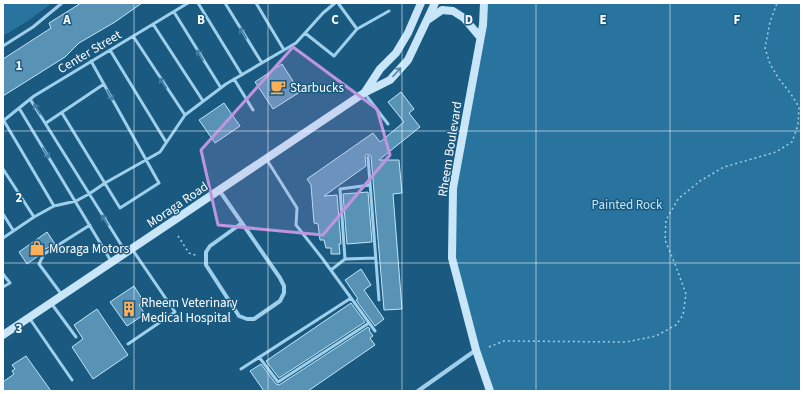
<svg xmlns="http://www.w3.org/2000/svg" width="804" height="394" font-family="'Source Sans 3',sans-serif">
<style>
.green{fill:#29749e}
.building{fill:#5893b5;stroke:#c2e5f8}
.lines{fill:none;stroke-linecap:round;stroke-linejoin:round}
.path{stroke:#9ecfeb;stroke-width:1.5;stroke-dasharray:2 3;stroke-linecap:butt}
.lane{stroke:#9ecfeb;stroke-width:3}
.street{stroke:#9ecfeb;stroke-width:4}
.secondary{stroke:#c9e6f8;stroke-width:8}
.oneway{stroke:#427da1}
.oneway2{stroke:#578bab}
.marked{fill:#bd96df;fill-opacity:0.2;stroke:#bd96df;stroke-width:3;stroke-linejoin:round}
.grid{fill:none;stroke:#fff;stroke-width:1;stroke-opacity:0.55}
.labels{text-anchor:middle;stroke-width:3;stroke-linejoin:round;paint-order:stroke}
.street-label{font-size:13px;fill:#fff;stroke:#1a5a81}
.poi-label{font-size:13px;fill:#fff;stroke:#1a5a81;text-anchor:start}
.park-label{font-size:13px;fill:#c2e5f8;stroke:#1a5a81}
.grid-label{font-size:13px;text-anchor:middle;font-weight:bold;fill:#fff;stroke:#1a5a81;stroke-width:3;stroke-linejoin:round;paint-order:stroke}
</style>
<rect width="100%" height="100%" fill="#1a5a81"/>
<!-- green -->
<path class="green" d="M 3,3 L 52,3 L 28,21 L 3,36 Z
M 484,3 L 801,3 L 801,391 L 490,391 L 452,258 L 453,188 Z"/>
<!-- building -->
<path class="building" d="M 81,3 L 142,3 L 115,22 L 79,43 L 65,57 L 3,96 L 3,59 L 51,28 L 49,23 Z
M 282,64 L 300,92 L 273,109 L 255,82 Z
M 401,92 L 414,109 L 409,113 L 420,127 L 379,160 L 399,160 L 402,193 L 393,194 L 402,309 L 384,310 L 371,156 L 367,154 L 365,156 L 366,166 L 324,196 L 337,195 L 341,244 L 339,244 L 340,254 L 331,254 L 331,248 L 326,248 L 324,240 L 320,240 L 318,224 L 314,223 L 311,185 L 307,179 L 373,133 L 380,142 L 404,122 L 388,102 Z
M 224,103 L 240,126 L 215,143 L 199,120 Z
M 368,192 L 372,242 L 347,244 L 343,194 Z
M 47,232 L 55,244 L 42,251 L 41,254 L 27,264 L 19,252 Z
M 361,269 L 371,285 L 364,290 L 384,319 L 375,326 L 356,300 L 358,299 L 345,280 Z
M 134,286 L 144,302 L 139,305 L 145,314 L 127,326 L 110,302 Z
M 351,303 L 365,322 L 279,378 L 266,361 Z
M 97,309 L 128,355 L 93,379 L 72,347 L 83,339 L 74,325 Z
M 368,327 L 370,329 L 369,330 L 373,336 L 370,338 L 375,345 L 308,391 L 264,391 L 250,371 L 261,364 L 276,384 L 279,385 Z
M 26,356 L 51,391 L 3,391 L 3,382 L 14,374 L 12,371 L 15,369 L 12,365 Z"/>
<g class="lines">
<!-- path -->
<path class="path" d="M 178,236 L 189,253 L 198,256
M 489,347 L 504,341 L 626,342 L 656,336 L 676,325 L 683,315 L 686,294 L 675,264 L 665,240 L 666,220 L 678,199 L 700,181 L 724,167 L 776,152 L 792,142 L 798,125 L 799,107 L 791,94 L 779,79 L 770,64 L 765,48 L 770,22 L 777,3"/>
<!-- lane -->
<path class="lane" d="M 198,3 L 242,75
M 225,3 L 262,63
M 256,3 L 284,50
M 338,3 L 357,29
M 174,12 L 221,88
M 153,24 L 203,101
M 305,33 L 334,56 L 357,29 L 389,11
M 133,36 L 185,115
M 3,46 L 33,27 L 62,3
M 110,50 L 166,142
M 234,79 L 253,110
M 365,94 L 388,124
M 30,99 L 125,251
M 19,108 L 111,261
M 62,113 L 120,208 L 159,183 L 91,61
M 3,121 L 34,96 L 188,3
M 4,121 L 54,206
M 46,123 L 104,84
M 368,157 L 379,300
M 267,160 L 297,208 L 296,225 L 322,258 L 375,331
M 3,169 L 34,217
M 370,185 L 340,189 L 345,259 L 376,258
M 3,214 L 13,230
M 3,238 L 34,217 L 54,206 L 76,201 L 89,194 L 105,183 L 160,152 L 185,115 L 226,84 L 296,43 L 323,13 L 335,3
M 331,270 L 345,259
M 3,274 L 10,283 L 3,287
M 62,295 L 39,264 L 44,254 L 90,225
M 51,303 L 76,337
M 30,319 L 72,380
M 128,344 L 175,312 L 132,249
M 259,357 L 278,382 L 369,323
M 241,369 L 351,298"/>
<!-- street -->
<path class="street" d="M 219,190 L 226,200 L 280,278 L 284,286 L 284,293 L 280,301 L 254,319 L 247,319 L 239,316 L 206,265 L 206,252 L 210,246 L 242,223
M 418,391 L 476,350"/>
<!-- secondary -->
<path class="secondary" d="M 484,3 L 483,25 L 453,188 L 452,258 L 476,350 L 490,391
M 429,19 L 442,10 L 453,11 L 464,18 L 480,37
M 365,92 L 380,69 L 396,53 L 408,33 L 421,3
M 3,335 L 364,93 L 390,80 L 408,60 L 435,3"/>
</g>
<!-- one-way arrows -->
<defs><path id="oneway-shaft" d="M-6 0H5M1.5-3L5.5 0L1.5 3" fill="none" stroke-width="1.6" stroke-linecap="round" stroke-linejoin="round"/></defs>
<g class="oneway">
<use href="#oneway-shaft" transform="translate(243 33) rotate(-122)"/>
<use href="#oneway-shaft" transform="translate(200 55) rotate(-122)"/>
<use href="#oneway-shaft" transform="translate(163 83) rotate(-123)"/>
<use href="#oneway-shaft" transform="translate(110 95) rotate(61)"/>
<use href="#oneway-shaft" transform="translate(37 109) rotate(-122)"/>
<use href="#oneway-shaft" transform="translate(46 153) rotate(59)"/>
<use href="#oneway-shaft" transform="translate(105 220) rotate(-122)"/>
</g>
<use class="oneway2" href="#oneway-shaft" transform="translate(397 72) rotate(-47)"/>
<!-- marked area -->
<path class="marked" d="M 293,47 L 377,109 L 390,155 L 323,235 L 218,225 L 201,150 Z"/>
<!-- grid -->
<path class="grid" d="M 134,3 L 134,391M 268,3 L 268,391M 402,3 L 402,391M 536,3 L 536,391M 670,3 L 670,391M 3,131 L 801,131M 3,263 L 801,263"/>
<!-- icons -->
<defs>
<g id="cafe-bare" transform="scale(1.2)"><path d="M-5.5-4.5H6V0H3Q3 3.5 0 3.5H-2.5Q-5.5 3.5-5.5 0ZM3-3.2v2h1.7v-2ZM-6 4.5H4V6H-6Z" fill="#fdaf59" stroke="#1a5a81" stroke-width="2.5" paint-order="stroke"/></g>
<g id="shop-bare" transform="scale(1.2)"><path d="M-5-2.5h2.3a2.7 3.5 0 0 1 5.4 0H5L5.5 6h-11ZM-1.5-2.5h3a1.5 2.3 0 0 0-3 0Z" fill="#fdaf59" stroke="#1a5a81" stroke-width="2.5" paint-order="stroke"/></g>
<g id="building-bare" transform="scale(1.2)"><path d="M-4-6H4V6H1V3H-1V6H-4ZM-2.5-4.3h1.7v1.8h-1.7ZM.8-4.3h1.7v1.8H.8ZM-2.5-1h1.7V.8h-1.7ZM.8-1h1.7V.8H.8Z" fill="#fdaf59" stroke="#1a5a81" stroke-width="2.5" paint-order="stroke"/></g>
</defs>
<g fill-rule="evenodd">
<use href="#cafe-bare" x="278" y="87"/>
<use href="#shop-bare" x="37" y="248"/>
<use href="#building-bare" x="129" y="309"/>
</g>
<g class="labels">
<!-- street labels -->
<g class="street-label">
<text transform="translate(89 51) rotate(-31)" y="5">Center Street</text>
<text transform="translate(449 149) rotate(-81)" y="5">Rheem Boulevard</text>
<text transform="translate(177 204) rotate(-34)" y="5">Moraga Road</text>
</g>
<!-- poi labels -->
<g class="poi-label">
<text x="290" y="92">Starbucks</text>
<text x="49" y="253">Moraga Motors</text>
<text x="141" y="307">Rheem Veterinary<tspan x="141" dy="15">Medical Hospital</tspan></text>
</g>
<!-- park labels -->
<g class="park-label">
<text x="627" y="209">Painted Rock</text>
</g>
</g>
<g class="grid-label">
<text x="67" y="24">A</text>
<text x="201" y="24">B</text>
<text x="335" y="24">C</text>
<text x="469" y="24">D</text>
<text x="603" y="24">E</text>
<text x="737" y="24">F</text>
<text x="19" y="70">1</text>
<text x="19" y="202">2</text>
<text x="19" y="333">3</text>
</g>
<!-- border -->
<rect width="804" height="394" fill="none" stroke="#ffffff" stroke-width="8"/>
</svg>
